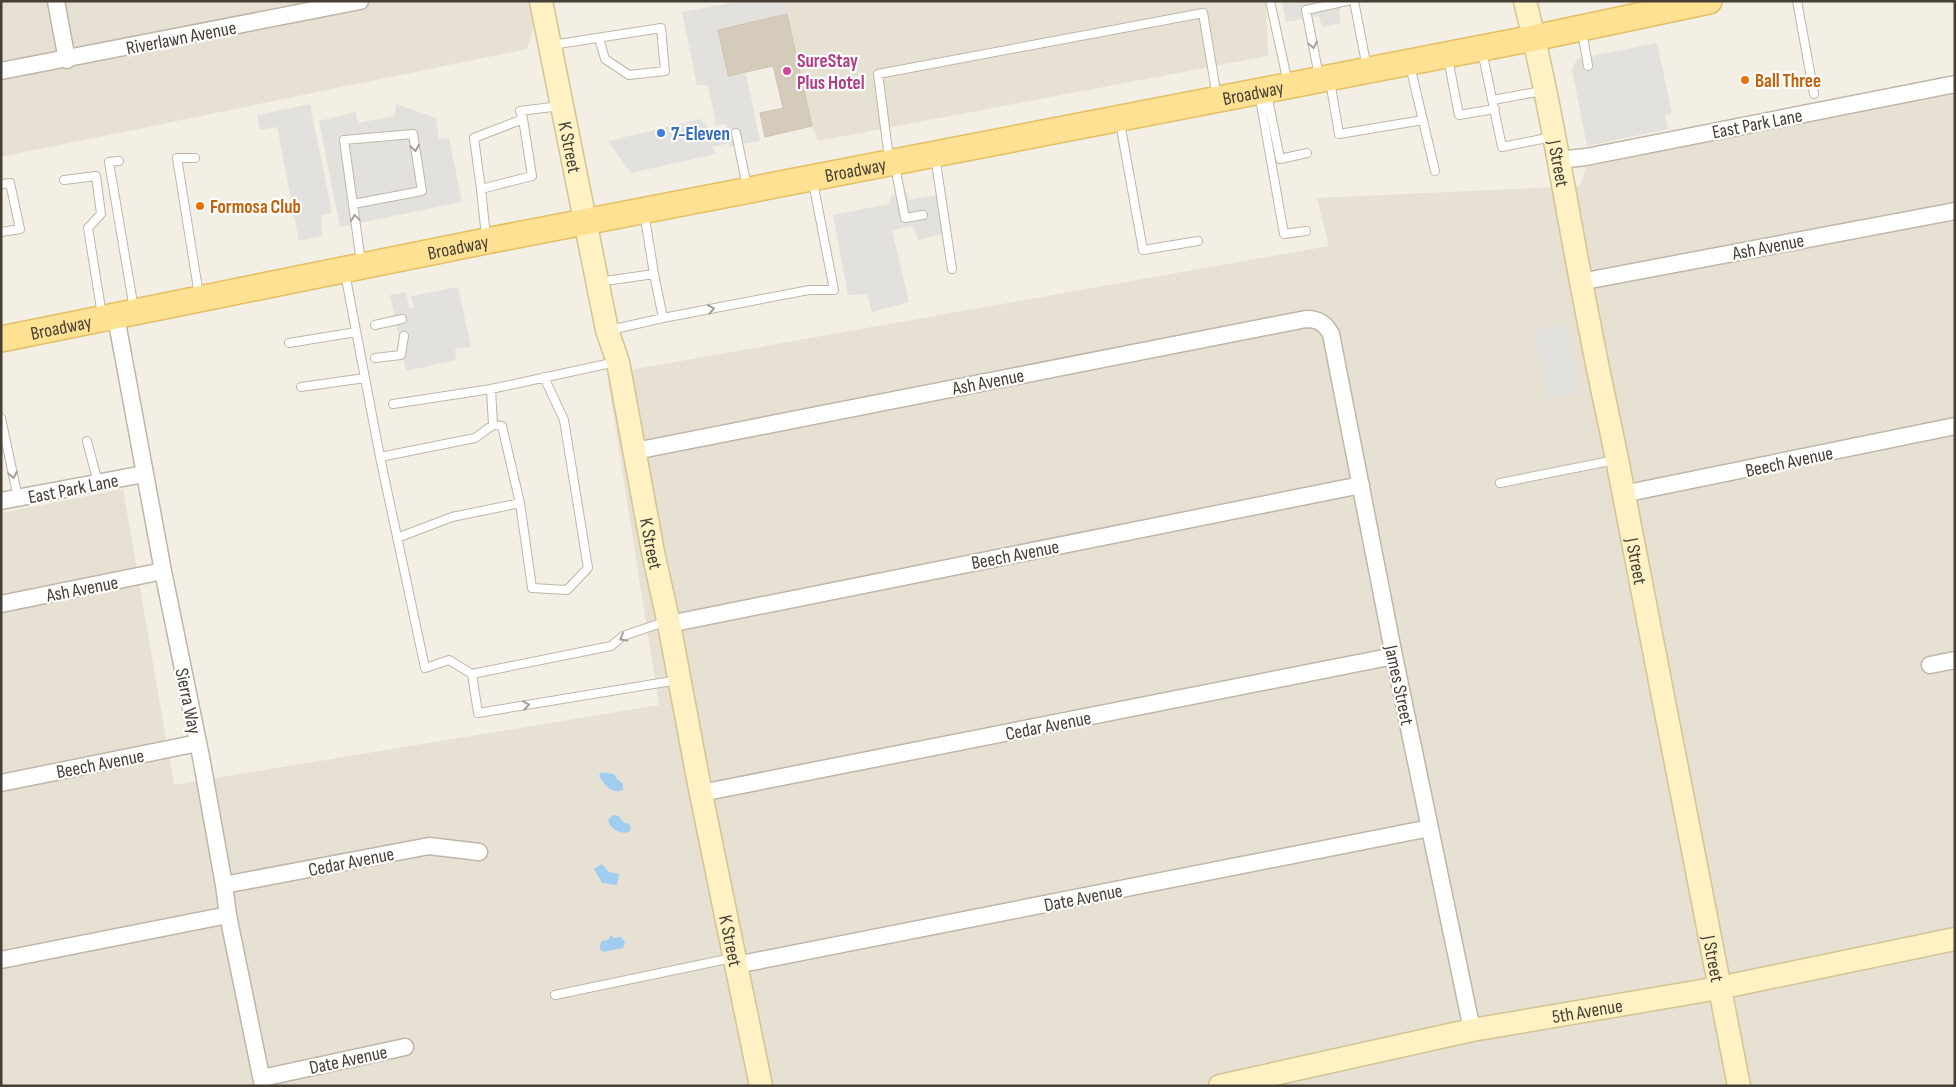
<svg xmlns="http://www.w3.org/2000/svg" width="1956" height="1087" font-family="'Sofia Sans Condensed',sans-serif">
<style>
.residential{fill:#e7e1d3}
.parking{fill:#e3e1dd}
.water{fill:#a1cef0}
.building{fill:#d4cbbb;stroke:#cfc3ae}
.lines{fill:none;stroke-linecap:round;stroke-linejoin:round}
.lane-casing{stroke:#beb7a8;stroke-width:10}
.street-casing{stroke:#beb7a8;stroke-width:19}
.secondary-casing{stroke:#d3c395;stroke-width:25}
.primary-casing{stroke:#e3bf63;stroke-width:28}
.lane{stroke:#fff;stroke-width:8}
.street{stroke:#fff;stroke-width:16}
.secondary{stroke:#fef1c3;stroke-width:22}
.primary{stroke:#fee193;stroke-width:25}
.oneway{stroke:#a29f9a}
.hotel-dot{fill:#d1479c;stroke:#fff;stroke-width:2}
.food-dot{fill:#e8710a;stroke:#fff;stroke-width:2}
.shop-dot{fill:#3f7fe0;stroke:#fff;stroke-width:2}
.labels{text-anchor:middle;stroke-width:4.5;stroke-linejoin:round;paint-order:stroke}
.street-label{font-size:19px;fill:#453f35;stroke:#fff}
.hotel-label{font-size:19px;font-weight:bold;fill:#b23c85;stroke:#fff;text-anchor:start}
.food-label{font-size:19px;font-weight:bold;fill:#c56008;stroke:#fff;text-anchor:start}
.shop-label{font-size:19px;font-weight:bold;fill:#366cbe;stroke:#fff;text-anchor:start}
</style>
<rect width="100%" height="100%" fill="#f3efe5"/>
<!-- residential -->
<path class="residential" d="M 1,1 L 559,1 L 541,4 L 527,49 L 1,157 Z
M 783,1 L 1266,1 L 1268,56 L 818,141 L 812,126 Z
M 1955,90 L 1955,1086 L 1,1086 L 1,513 L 123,489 L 174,785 L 659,705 L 607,374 L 1329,246 L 1317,198 L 1580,186 L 1586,167 Z"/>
<!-- parking -->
<path class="parking" d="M 741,1 L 786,1 L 789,18 L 718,31 L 727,76 L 746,73 L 760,141 L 730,146 L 729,143 L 712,147 L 716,154 L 631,173 L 608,141 L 701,119 L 712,132 L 727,130 L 727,124 L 716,125 L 708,85 L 697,85 L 682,12 Z
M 1282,1 L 1342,1 L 1339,11 L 1341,23 L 1322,27 L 1319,16 L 1286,22 Z
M 1657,43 L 1672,113 L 1665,115 L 1668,129 L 1587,146 L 1572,69 L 1577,59 Z
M 310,104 L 332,213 L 321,215 L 322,236 L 299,241 L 277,127 L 260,130 L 257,115 Z
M 396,104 L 436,118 L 439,139 L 449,138 L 462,202 L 340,227 L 319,121 L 356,112 L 358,123 L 395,116 Z
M 907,192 L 909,200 L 936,195 L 944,234 L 918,240 L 913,226 L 892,230 L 909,302 L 872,312 L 867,294 L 848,295 L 833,215 L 889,204 L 891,196 Z
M 458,287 L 471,347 L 455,349 L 456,360 L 406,371 L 390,295 L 406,292 L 409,308 L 412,309 L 414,307 L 411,296 Z
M 1566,323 L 1579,393 L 1548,399 L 1534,330 Z"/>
<!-- water -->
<path class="water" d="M 601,772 L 614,774 L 617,779 L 623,784 L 623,790 C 610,795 605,784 599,776 Z
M 613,815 L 619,816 L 623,822 L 629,824 L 631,827 L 629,832 C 621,835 610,829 608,820 Z
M 602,864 L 609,872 L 619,874 L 617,885 L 602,883 L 594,869 Z
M 611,935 L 614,938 L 621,937 L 625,942 L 623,948 L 603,952 L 600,949 L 600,945 L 602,941 L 608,940 Z"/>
<!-- building -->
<path class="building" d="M 787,14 L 812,126 L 765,137 L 760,113 L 783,108 L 773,66 L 728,76 L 718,30 Z"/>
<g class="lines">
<!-- lane casing -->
<g class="lane-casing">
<path id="lane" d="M 1270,1 L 1288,83
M 1354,1 L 1367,68
M 1797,1 L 1814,94
M 1582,31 L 1588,66
M 552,45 L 661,28 L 665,71 L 629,75 L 605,59 L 599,38
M 1482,51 L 1502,147 L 1552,137
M 1448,59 L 1459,115 L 1495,109
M 1410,66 L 1435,171
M 1319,76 L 1306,10 L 1347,1
M 1330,81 L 1339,134 L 1423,120
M 1259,93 L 1284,234 L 1306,231
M 1267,94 L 1280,159 L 1307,153
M 1493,100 L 1542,91
M 1120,123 L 1143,250 L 1198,241
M 736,133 L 747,187
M 935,156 L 952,269
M 195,158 L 177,158 L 199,295
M 889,158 L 878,74 L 1203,13 L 1217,97
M 119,161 L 109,162 L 134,309
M 895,166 L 905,218 L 923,215
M 64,180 L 96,176 L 101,214 L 88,228 L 102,315
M 1,184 L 10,183 L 20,229 L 1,232
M 481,189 L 474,138 L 523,119
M 353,204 L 422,191 L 413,134 L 344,140 L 361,262
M 486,237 L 481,189 L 532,176 L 523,119 L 520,111 L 560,106
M 345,273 L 380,457 L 475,438 L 493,425 L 491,389
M 598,282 L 654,274 L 644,212
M 663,318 L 809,290 L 834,290 L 813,182
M 375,325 L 402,319
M 610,330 L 663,318 L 654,274
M 289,343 L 356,332
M 375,358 L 401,355 L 404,336
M 301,387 L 365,378
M 393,404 L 491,389 L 616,362
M 1,418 L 18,498
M 87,441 L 98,483
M 380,457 L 425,668 L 449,660 L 472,674 L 478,713 L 678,680
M 1500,483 L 1615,460
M 520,503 L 532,588 L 567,590 L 588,568 L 564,420 L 544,377
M 397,538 L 452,517 L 520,503 L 502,426 L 493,425
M 472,674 L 611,646 L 623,636 L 667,621
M 555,995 L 732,958"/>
</g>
<!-- street casing -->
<g class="street-casing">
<path id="street" d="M 56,1 L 67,60
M 1,71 L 360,1
M 1558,160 L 1586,157 L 1955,84
M 1580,282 L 1955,211
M 116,317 L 163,571 L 201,757 L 224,885 L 228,915 L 263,1086
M 635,451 L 1306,319 C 1318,319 1325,323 1331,334 L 1394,656 L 1472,1030
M 1623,494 L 1955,426
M 1,501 L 144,474
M 1,604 L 163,571
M 669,624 L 1361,485
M 1930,665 L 1955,660
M 1,783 L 198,743
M 701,793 L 1394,656
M 224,885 L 429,846 L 479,852
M 1,960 L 228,915
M 736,965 L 1430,828
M 262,1078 L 405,1047"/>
</g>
<!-- secondary casing -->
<g class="secondary-casing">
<g id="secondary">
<path id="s1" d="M 541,1 L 607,330 L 618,362 L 653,552 L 669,624 L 700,789 L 761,1086"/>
<path id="s2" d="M 1525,1 C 1552,109 1568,219 1590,328 C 1598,372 1608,415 1617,459 C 1658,668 1697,877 1739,1086"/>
<path id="s3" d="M 1220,1086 L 1472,1030 L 1719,988 L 1955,939"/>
</g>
</g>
<!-- primary casing -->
<g class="primary-casing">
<g id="primary">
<path id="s4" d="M 1,339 L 481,242 L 1534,38 L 1709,1"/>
</g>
</g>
<!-- lane -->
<use href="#lane" class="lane"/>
<!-- street -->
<use href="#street" class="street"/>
<!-- secondary -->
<use href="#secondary" class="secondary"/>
<!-- primary -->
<use href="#primary" class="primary"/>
</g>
<!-- one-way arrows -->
<defs><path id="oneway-chevron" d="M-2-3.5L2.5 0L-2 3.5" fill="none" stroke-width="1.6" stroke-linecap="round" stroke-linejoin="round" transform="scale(1.25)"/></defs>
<g class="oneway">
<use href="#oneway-chevron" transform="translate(1313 45) rotate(79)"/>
<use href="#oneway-chevron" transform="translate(415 148) rotate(81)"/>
<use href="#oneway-chevron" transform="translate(355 218) rotate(-98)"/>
<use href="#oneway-chevron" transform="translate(711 309) rotate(-11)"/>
<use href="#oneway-chevron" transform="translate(13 475) rotate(79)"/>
<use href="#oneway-chevron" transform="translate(623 638) rotate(150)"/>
<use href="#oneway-chevron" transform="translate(526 705) rotate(-9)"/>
</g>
<!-- markers -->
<circle class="hotel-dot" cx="787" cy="71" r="5"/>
<g class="food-dot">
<circle cx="1745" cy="80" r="5"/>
<circle cx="200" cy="206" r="5"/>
</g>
<circle class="shop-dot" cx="661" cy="133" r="5"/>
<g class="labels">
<!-- street labels -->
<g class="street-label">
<text transform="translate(181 37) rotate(-11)" y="7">Riverlawn Avenue</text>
<text dy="7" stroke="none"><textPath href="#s4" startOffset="1276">Broadway</textPath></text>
<text transform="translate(1757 123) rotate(-11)" y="7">East Park Lane</text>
<text dy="7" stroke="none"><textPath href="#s1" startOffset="149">K Street</textPath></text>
<text dy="7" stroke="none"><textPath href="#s2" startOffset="166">J Street</textPath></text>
<text dy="7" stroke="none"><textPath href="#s4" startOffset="871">Broadway</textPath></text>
<text transform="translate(1768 246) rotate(-11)" y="7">Ash Avenue</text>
<text dy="7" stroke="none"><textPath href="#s4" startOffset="466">Broadway</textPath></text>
<text dy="7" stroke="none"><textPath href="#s4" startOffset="61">Broadway</textPath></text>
<text transform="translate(988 381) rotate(-11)" y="7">Ash Avenue</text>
<text transform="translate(1789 461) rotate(-12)" y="7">Beech Avenue</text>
<text transform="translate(73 488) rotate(-11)" y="7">East Park Lane</text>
<text dy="7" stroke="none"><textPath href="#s1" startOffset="554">K Street</textPath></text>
<text transform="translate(1015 554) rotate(-11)" y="7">Beech Avenue</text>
<text dy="7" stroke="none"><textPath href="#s2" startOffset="571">J Street</textPath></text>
<text transform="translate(82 588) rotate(-11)" y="7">Ash Avenue</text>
<text transform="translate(1400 685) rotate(78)" y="7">James Street</text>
<text transform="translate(189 701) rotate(78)" y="7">Sierra Way</text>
<text transform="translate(1048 725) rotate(-11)" y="7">Cedar Avenue</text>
<text transform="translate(100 763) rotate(-11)" y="7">Beech Avenue</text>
<text transform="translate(351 861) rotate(-11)" y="7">Cedar Avenue</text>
<text transform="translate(1083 897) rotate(-11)" y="7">Date Avenue</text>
<text dy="7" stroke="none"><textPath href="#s1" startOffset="959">K Street</textPath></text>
<text dy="7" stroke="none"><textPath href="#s2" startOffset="976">J Street</textPath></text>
<text dy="7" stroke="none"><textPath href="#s3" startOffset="375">5th Avenue</textPath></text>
<text transform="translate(348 1059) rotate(-12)" y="7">Date Avenue</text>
</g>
<!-- hotel labels -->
<g class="hotel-label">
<text x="797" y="67">SureStay<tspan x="797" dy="22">Plus Hotel</tspan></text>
</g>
<!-- food labels -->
<g class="food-label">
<text x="1755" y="87">Ball Three</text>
<text x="210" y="213">Formosa Club</text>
</g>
<!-- shop labels -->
<g class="shop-label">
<text x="671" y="140">7-Eleven</text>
</g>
</g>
<!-- border -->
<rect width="1956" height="1087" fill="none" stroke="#453f35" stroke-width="5"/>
</svg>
